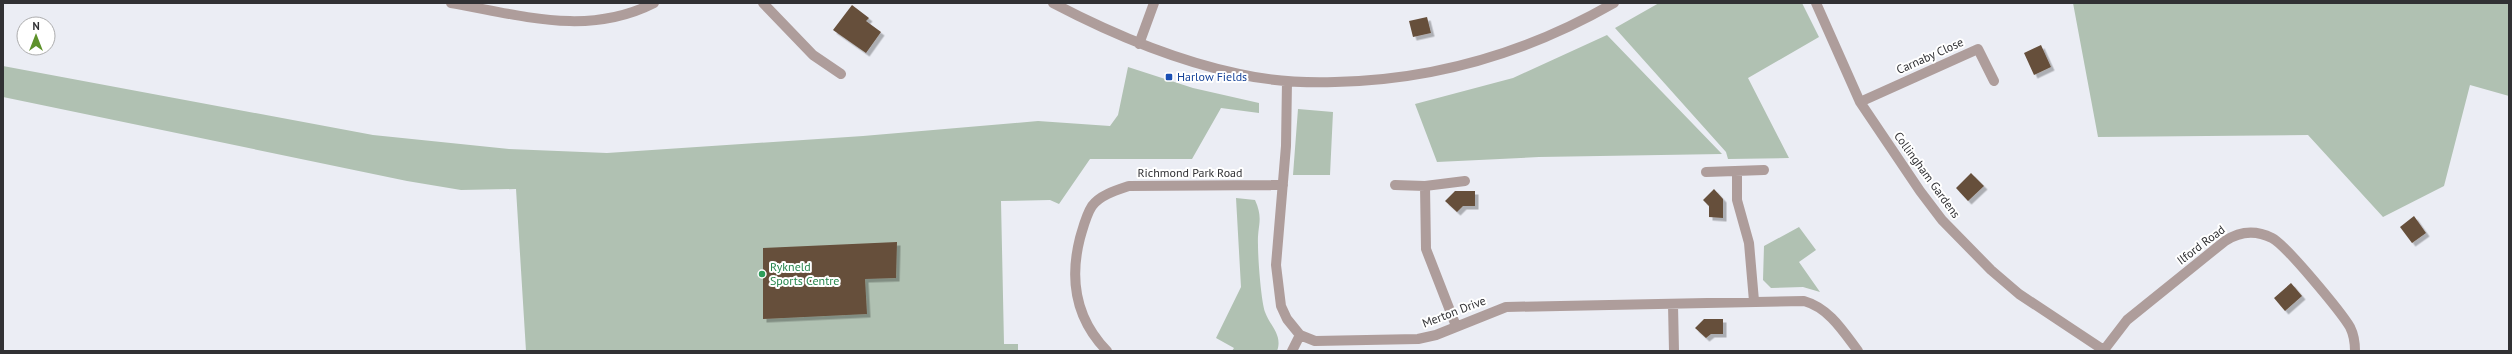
<svg xmlns="http://www.w3.org/2000/svg" width="2512" height="354" font-family="'PT Sans',sans-serif">
<style>
.green{fill:#b0c1b2}
.building{fill:#664f3b;filter:url(#shadow)}
.lines{fill:none;stroke-linecap:round;stroke-linejoin:round}
.minor{stroke:#ae9d9b;stroke-width:10}
.transit-dot{fill:#1a4fb4;stroke:#fff;stroke-width:1.5}
.leisure-dot{fill:#2e9e5b;stroke:#fff;stroke-width:1.5}
.labels{text-anchor:middle;stroke-width:4;stroke-linejoin:round;paint-order:stroke}
.street-label{font-size:12px;fill:#313134;stroke:#fff}
.transit-label{font-size:12px;fill:#164399;stroke:#fff;text-anchor:start}
.leisure-label{font-size:12px;fill:#27864d;stroke:#fff;text-anchor:start}
</style>
<defs>
<filter id="shadow"><feDropShadow dx="3.5" dy="3.5" stdDeviation="0" flood-color="#0004"/></filter>
</defs>
<rect width="100%" height="100%" fill="#ebedf4"/>
<!-- green -->
<path class="green" d="M 1659,3 L 1802,3 L 1819,37 L 1748,78 L 1789,158 L 1728,159 L 1726,152 L 1615,28 Z
M 2073,3 L 2509,3 L 2509,96 L 2470,85 L 2444,186 L 2383,217 L 2308,135 L 2098,137 Z
M 1607,35 L 1722,154 L 1539,157 L 1437,162 L 1415,104 L 1513,78 Z
M 3,66 L 373,135 L 509,149 L 607,153 L 863,136 L 1038,121 L 1110,126 L 1118,115 L 1128,67 L 1193,88 L 1259,103 L 1259,113 L 1221,108 L 1192,159 L 1090,159 L 1059,204 L 1050,200 L 1001,201 L 1004,344 L 1018,344 L 1018,351 L 526,351 L 516,189 L 461,190 L 407,181 L 3,97 Z
M 1298,109 L 1333,112 L 1330,175 L 1293,175 Z
M 1236,198 L 1255,200 C 1264,220 1257,225 1258,245 C 1258,259 1261,300 1265,312 C 1270,326 1283,335 1277,351 L 1232,351 L 1234,348 L 1216,338 L 1241,287 Z
M 1799,227 L 1816,250 L 1799,262 L 1820,292 L 1803,287 L 1771,288 L 1763,280 L 1764,246 Z"/>
<!-- building -->
<path class="building" d="M 852,5 L 869,18 L 866,21 L 881,32 L 866,53 L 833,30 Z
M 1427,17 L 1431,33 L 1413,37 L 1409,21 Z
M 2041,45 L 2051,67 L 2034,75 L 2024,53 Z
M 1971,173 L 1984,186 L 1968,201 L 1956,188 Z
M 1714,189 L 1723,199 L 1723,218 L 1709,217 L 1709,206 L 1703,200 Z
M 1455,191 L 1475,191 L 1475,206 L 1463,206 L 1457,212 L 1445,201 Z
M 2414,216 L 2426,233 L 2412,243 L 2400,227 Z
M 897,242 L 896,278 L 865,279 L 867,314 L 763,319 L 763,248 Z
M 2291,283 L 2302,296 L 2285,311 L 2274,298 Z
M 1704,319 L 1723,319 L 1723,334 L 1711,334 L 1706,338 L 1695,328 Z"/>
<g class="lines">
<!-- minor -->
<path class="minor" d="M 451,3 C 521,15 587,37 654,3
M 763,3 L 813,55 L 841,74
M 1053,3 C 1112,34 1174,60 1239,74 C 1270,81 1303,83 1335,82 C 1436,80 1527,53 1614,3
M 1816,3 L 1860,102 L 1920,191 L 1942,220 L 1991,270 L 2019,294 L 2105,351
M 1139,44 L 1154,3
M 1287,81 L 1286,146 L 1276,265 L 1281,306 L 1287,319 L 1300,335 L 1315,341 L 1418,339 L 1436,335 L 1506,307 L 1804,301 C 1829,308 1843,331 1858,351
M 1860,102 L 1978,49 L 1994,81
M 1706,172 L 1764,170
M 1737,172 L 1737,200 L 1749,243 L 1754,301
M 1395,185 L 1425,186 L 1465,181
M 1425,186 L 1426,249 L 1456,326
M 1673,305 L 1674,351
M 2104,350 L 2127,320 L 2225,241 C 2240,231 2256,230 2272,238 C 2286,245 2341,312 2350,327 C 2354,335 2355,342 2355,351
M 1107,351 C 1076,319 1069,281 1080,238 C 1083,228 1086,215 1092,206 C 1100,195 1117,190 1129,186 L 1283,185
M 1292,351 L 1300,335"/>
</g>
<!-- markers -->
<rect class="transit-dot" x="1165" y="73" width="8" height="8" rx="2"/>
<circle class="leisure-dot" cx="762" cy="274" r="4"/>
<g class="labels">
<!-- street labels -->
<g class="street-label">
<text transform="translate(1930 56) rotate(-24)" y="4">Carnaby Close</text>
<text x="1190" y="177">Richmond Park Road</text>
<text transform="translate(1927 175) rotate(54)" y="4">Collingham Gardens</text>
<text transform="translate(2201 245) rotate(-37)" y="4">Ilford Road</text>
<text transform="translate(1454 312) rotate(-21)" y="4">Merton Drive</text>
</g>
<!-- transit labels -->
<g class="transit-label">
<text x="1177" y="81">Harlow Fields</text>
</g>
<!-- leisure labels -->
<g class="leisure-label">
<text x="770" y="271">Rykneld<tspan x="770" dy="14">Sports Centre</tspan></text>
</g>
</g>
<!-- border -->
<rect width="2512" height="354" fill="none" stroke="#313134" stroke-width="8"/>
<!-- north arrow -->
<g transform="translate(36 36)"><circle r="19" fill="#ffffff" stroke="#adadae"/>
<path d="M0-3L7 15L0 10L-7 15Z" fill="#5d912a"/>
<text y="-6" font-size="11" font-weight="bold" text-anchor="middle" fill="#313134">N</text>
</g>
</svg>
